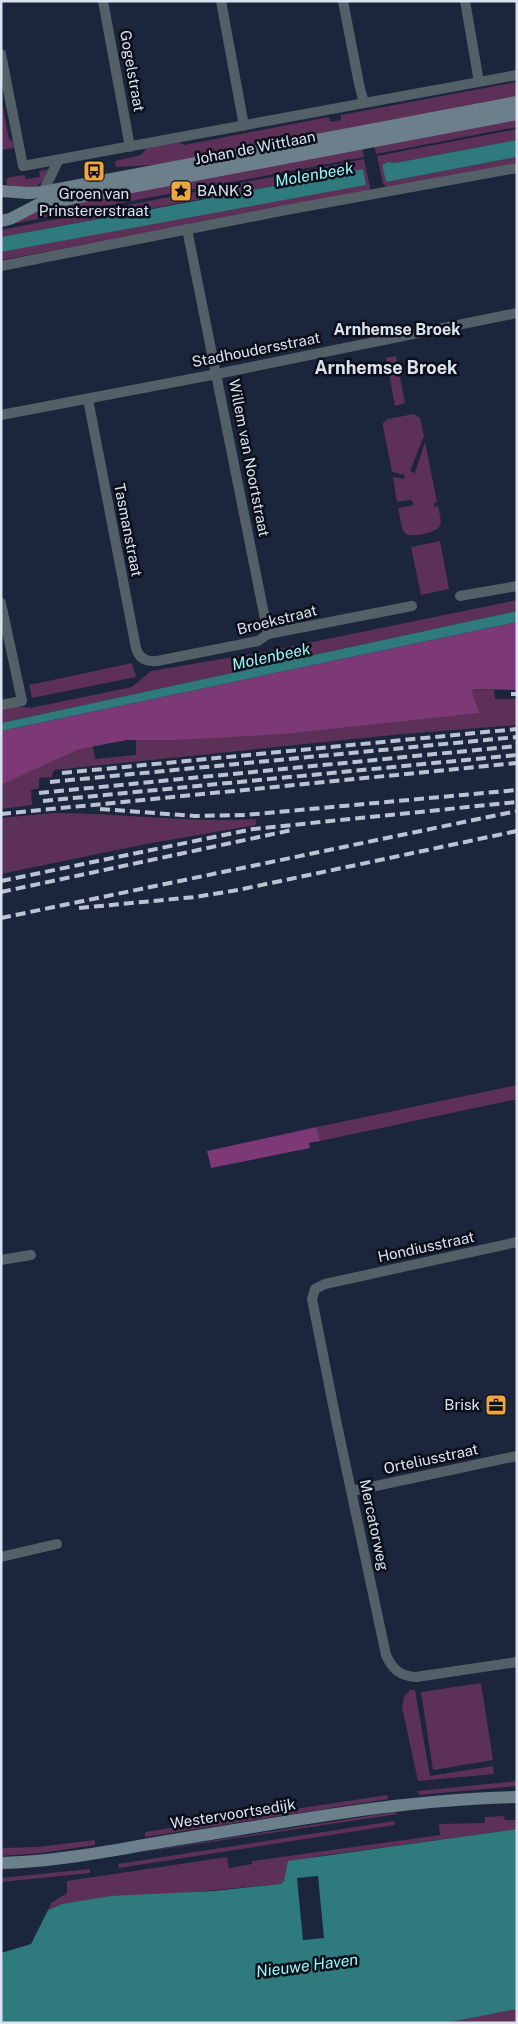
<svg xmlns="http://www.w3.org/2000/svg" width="518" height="2024" font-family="'Public Sans',sans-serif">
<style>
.green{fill:#5d3058}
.forest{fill:#7d3976}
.water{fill:#2e7a7c}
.pier{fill:#1b253b}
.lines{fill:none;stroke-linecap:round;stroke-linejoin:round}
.street{stroke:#536067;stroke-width:10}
.secondary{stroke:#6b808b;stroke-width:12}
.rail{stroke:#bbc3d3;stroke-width:4;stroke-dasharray:10 5;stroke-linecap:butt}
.labels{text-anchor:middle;stroke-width:5;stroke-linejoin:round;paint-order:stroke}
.street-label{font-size:15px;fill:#dbe3f1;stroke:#0a0f19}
.poi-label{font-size:15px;fill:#dbe3f1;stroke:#0a0f19;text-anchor:start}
.water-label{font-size:16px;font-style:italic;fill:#97f8fa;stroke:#0a0f19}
.neighbourhood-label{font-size:16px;font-weight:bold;fill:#dbe3f1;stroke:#0a0f19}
.quarter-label{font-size:18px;font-weight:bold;fill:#dbe3f1;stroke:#0a0f19}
</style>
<rect width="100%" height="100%" fill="#1b253b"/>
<!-- green -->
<path class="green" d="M 517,82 L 517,98 L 167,164 L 116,167 L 115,161 L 141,155 L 147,148 L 179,142 L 184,145 L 329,117 L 330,122 L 341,120 L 341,115 Z
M 1,99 L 9,139 L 13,142 L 14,148 L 1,150 Z
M 517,117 L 517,127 L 376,154 L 374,144 Z
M 517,129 L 517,140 L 395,163 L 388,162 L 382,165 L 386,182 L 517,157 L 517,164 L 388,188 L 383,184 L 377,156 Z
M 362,146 L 364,157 L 185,191 L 181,189 L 178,192 L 12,224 L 35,210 Z
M 364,159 L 371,192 L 1,260 L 1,252 L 363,169 L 209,198 L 209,195 L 207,196 L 207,198 L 1,237 L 1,230 Z
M 52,169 C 36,193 33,187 7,185 L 6,180 L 10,177 L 24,175 L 26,179 L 40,177 L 39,171 Z
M 396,356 L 405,403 L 395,406 L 386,358 Z
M 414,414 L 420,418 L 424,436 L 410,471 L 415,473 L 425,442 L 437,502 L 434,503 L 434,507 L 438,506 C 439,512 442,520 440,526 C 437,532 412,538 406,534 C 401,531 400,514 398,508 L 414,505 L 411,500 L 397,502 L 393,477 L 404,479 L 405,475 L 392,472 L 383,426 L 383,423 L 388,419 Z
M 440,541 L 449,589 L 421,595 L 411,547 Z
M 517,600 L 517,611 L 1,723 L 1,709 L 15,706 L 30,708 L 132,687 L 151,671 L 264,652 Z
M 132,663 L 136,677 L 32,698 L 29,685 Z
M 470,689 L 494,690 L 495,699 L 517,699 L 517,725 L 403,734 L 54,770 L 52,777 L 39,778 L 39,788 L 31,790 L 32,805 L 1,809 L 1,785 L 80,749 L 93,746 L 95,759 L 136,755 L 136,740 L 176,740 L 478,713 Z
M 53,813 C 121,813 188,823 256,819 L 256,825 L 146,844 L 1,874 L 1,818 Z
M 517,1085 L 517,1099 L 320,1141 L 317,1127 Z
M 481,1683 L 493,1760 L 433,1770 L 421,1692 Z
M 410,1690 L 415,1690 L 430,1776 L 493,1766 L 494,1774 L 418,1781 L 402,1707 L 404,1697 Z
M 517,1781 L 517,1786 L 419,1795 L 418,1791 Z
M 387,1795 L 388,1799 L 145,1837 L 145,1832 Z
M 394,1812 L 398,1814 L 136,1853 L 171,1847 Z
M 504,1816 L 505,1820 L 517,1820 L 517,1829 L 313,1857 L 281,1884 L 62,1904 L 48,1910 L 51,1903 L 67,1893 L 67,1881 L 227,1857 L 229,1868 L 252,1864 L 252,1861 L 440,1835 L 439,1824 L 485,1823 L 485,1817 Z
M 394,1821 L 395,1825 L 119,1868 L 118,1864 Z
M 95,1840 L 95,1845 L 42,1853 L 1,1856 L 1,1848 L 38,1847 Z
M 90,1869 L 90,1873 L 1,1882 L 1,1878 Z
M 513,2008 L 517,2009 L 517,2023 L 445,2023 Z"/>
<!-- forest -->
<path class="forest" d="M 517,622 L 517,690 L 471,689 L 479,713 L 283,734 L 176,740 L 127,740 L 80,749 L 1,785 L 1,731 Z
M 317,1127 L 320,1141 L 309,1143 L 310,1148 L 211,1168 L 207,1151 Z"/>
<!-- water -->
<path class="water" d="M 517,140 L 517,157 L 386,182 L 382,165 L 388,162 L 395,163 Z
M 363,169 L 366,185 L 1,252 L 1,237 L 206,199 L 206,195 L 208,195 L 210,198 Z
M 517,611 L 517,622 L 1,731 L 1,723 Z
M 517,1829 L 517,2009 L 445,2023 L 1,2023 L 1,1953 L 31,1944 L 48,1910 L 62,1904 L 111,1896 L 214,1891 L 281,1884 L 284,1881 L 288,1861 Z"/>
<!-- pier -->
<path class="pier" d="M 318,1876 L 324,1938 L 303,1940 L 297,1878 Z"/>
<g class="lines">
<!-- street -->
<path class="street" d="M 103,1 L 130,147
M 221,1 L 244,126
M 343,1 L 359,84 L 364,103
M 465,1 L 479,82
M 1,54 L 23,166 L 517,75
M 43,192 L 58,161
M 187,229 L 268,634
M 1,266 L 286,210 L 517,168
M 88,399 L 136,648 C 139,659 147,662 157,661 L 258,641 L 268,634 L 412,606
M 1,415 L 217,374 L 517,313
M 460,596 L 517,586
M 1,603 L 22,701 L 1,705
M 517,1242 L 325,1284 L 315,1289 L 312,1299 L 336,1420 L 386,1655 C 392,1669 400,1676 416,1677 L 517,1662
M 1,1260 L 31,1255
M 352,1491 L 517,1456
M 1,1557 L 57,1544"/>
<!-- secondary -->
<path class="secondary" d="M 1,191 L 29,193 L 43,192 L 517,102
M 1,221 L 10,219 L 37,205 L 517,114
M 1,1863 C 56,1862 113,1850 167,1841 C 283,1823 399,1799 517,1797"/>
<!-- rail -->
<path class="rail" d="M 511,694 L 517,694
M 62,773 L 517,729
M 50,782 L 517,737
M 39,793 L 517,746
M 43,801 L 517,755
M 100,809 L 195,816 L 245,815 L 517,790
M 1,814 L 517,763
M 1,881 L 253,829 L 517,802
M 1,892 L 292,830
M 79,908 L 195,897 L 238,890 L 517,831
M 1,918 L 517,811"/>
</g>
<!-- icons -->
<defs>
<g id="bus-square" transform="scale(1.125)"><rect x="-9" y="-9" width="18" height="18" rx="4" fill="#f0a63e" stroke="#0a0f19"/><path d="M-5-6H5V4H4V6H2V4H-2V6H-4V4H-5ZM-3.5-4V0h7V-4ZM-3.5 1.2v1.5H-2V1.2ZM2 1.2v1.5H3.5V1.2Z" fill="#111"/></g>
<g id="sight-square" transform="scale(1.125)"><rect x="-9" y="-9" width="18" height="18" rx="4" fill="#f0a63e" stroke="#0a0f19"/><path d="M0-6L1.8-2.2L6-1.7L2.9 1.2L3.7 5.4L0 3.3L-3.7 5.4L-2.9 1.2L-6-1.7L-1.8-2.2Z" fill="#111"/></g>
<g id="office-square" transform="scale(1.125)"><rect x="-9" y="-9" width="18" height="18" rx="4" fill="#f0a63e" stroke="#0a0f19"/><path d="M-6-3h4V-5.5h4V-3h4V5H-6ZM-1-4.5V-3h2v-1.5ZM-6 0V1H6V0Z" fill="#111"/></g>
</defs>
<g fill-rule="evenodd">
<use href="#bus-square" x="94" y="171"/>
<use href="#sight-square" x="181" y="191"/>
<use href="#office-square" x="496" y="1405"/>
</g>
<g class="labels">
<!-- street labels -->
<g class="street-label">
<text transform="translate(132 71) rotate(80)" y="5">Gogelstraat</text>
<text transform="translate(255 148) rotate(-11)" y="5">Johan de Wittlaan</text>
<text transform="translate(256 350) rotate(-11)" y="5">Stadhoudersstraat</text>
<text transform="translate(249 458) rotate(79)" y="5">Willem van Noortstraat</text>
<text transform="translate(128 530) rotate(79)" y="5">Tasmanstraat</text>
<text transform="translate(277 620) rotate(-14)" y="5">Broekstraat</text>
<text transform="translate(426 1247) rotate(-12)" y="5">Hondiusstraat</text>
<text transform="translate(431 1459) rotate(-12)" y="5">Orteliusstraat</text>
<text transform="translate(374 1525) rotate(78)" y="5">Mercatorweg</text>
<text transform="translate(233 1814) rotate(-9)" y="5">Westervoortsedijk</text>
</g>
<!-- poi labels -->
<g class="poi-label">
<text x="197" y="196">BANK 3</text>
<text x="94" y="199" text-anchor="middle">Groen van<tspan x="94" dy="17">Prinstererstraat</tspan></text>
<text x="480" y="1410" text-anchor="end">Brisk</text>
</g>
<!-- water labels -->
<g class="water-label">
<text transform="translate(314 174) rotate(-10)" y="6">Molenbeek</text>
<text transform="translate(271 656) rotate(-12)" y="6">Molenbeek</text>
<text transform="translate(307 1965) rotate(-7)" y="6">Nieuwe Haven</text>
</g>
<!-- neighbourhood labels -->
<g class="neighbourhood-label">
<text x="397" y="335">Arnhemse Broek</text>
</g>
<!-- quarter labels -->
<g class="quarter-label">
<text x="386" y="374">Arnhemse Broek</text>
</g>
</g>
<!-- border -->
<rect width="518" height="2024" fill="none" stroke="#dbe3f1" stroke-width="5"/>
</svg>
